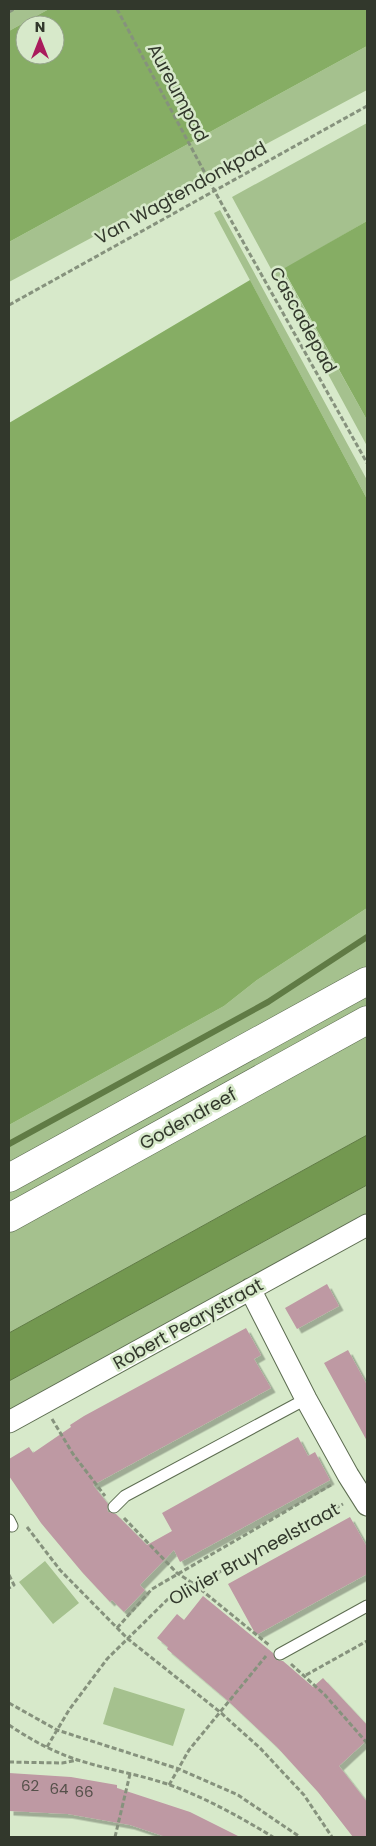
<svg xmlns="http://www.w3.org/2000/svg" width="376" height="1846" font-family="Poppins,sans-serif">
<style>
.green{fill:#a5c18e}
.forest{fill:#86ad64;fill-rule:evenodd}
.water{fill:#739850;stroke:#607b45}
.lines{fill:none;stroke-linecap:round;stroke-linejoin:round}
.stream{stroke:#607b45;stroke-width:6}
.building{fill:#be99a3;filter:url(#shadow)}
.lane-casing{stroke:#5d6d51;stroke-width:13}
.street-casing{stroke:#5d6d51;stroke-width:23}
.secondary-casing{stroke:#5d6d51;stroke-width:29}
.path{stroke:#86927d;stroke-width:3;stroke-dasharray:5 2.5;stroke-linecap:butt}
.lane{stroke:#fff;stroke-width:11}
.street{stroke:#fff;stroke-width:21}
.secondary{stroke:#fff;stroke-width:28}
.labels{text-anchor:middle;stroke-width:5;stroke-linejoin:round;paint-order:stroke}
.number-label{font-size:15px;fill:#55504a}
.street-label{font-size:18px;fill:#32382c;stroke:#d7e9ca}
</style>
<defs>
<filter id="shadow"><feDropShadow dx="4.5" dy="4.5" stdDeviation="0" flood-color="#0004"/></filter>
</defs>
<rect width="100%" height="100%" fill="#d7e9ca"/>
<!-- green -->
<path class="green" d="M 9,9 L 49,9 L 9,31 Z
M 367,46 L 367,90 L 9,282 L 9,242 Z
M 367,123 L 367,221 L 283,270 L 367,420 L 367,446 L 232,197 Z
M 220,210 L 367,480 L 367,499 L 214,213 Z
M 367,908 L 367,975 L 9,1172 L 9,1125 L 224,1006 L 257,980 Z
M 367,988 L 367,1015 L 9,1213 L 9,1185 Z
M 367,1027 L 367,1135 L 9,1333 L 9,1225 Z
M 367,1185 L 367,1218 L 9,1416 L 9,1381 Z
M 45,1561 L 79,1603 L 53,1624 L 19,1582 Z
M 114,1687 L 185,1709 L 173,1746 L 103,1724 Z"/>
<!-- forest -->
<path class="forest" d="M 49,9 L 367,9 L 367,46 L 9,242 L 9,31 ZM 25,25 L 55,25 L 55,55 L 25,55 Z
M 367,221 L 367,420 L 283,269 Z
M 250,280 L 367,499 L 367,908 L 257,980 L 224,1006 L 9,1125 L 9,423 Z"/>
<!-- water -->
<path class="water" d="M 367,1135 L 367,1185 L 9,1381 L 9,1333 Z"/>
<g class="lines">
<!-- stream -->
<path class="stream" d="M 9,1144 L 268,1002 L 367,937"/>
</g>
<!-- building -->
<path class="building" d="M 327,1284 L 339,1306 L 297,1329 L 285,1308 Z
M 246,1328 L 261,1355 L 254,1359 L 271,1388 L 93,1485 L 108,1504 L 107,1508 L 108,1512 L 116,1514 L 147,1545 L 172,1531 L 162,1513 L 298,1437 L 308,1456 L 315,1452 L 330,1480 L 180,1562 L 174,1550 L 140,1585 L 145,1590 L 124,1612 L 112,1600 L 110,1602 L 82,1572 L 41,1523 L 9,1476 L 9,1459 L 29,1447 L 33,1453 L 71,1427 L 70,1425 L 84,1416 Z
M 348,1350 L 367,1385 L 367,1441 L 324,1363 Z
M 350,1517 L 367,1547 L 367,1574 L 256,1635 L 228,1584 Z
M 203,1596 L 273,1653 L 276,1660 L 283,1661 L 313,1687 L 323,1678 L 367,1725 L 367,1740 L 339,1766 L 367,1802 L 367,1837 L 353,1837 L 318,1792 L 277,1747 L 227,1700 L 167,1649 L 168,1647 L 157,1638 L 177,1614 L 184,1620 Z
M 9,1773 L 71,1777 L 117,1785 L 117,1788 L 190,1812 L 240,1837 L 166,1837 L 130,1825 L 68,1814 L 9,1811 Z"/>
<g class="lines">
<!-- lane casing -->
<g class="lane-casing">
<path id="lane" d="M 114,1507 L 125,1496 L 306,1399
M 9,1520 L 12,1526
M 280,1654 L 367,1606"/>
</g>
<!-- street casing -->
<g class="street-casing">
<path id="street" d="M 250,1289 L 306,1399 L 348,1475 L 367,1505
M 9,1422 L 367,1225"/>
</g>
<!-- secondary casing -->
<g class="secondary-casing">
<path id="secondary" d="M 9,1178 L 367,981
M 9,1218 L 367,1020"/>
</g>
<!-- path -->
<path class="path" d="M 117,9 L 214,190 L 367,463
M 9,12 L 14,9
M 9,305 L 367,106
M 52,1419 L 73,1454 L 105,1496
M 124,1518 L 177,1573 L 194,1584 L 269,1645
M 27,1527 L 60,1570 L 128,1639 L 220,1712 L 260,1748 L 304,1795 L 332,1837
M 9,1575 L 14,1585 L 9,1588
M 117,1628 L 152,1589 L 331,1485
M 291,1664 L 325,1695 L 367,1743
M 306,1675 L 367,1641
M 9,1703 L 57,1730 L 179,1769 L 238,1795 L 300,1837
M 9,1725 C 31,1740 55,1753 81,1761 C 110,1770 141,1775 170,1785 C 206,1798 240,1817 273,1837
M 47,1747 L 69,1710 L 107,1659 L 172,1595 L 212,1576 L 343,1504
M 9,1762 L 62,1763 L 78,1760
M 169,1785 L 189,1750 L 266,1656
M 115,1837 L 130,1774"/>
<!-- lane -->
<use href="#lane" class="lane"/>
<!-- street -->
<use href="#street" class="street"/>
<!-- secondary -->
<use href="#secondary" class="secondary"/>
</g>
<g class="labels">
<!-- number labels -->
<g class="number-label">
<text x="30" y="1791">62</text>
<text x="59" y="1794">64</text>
<text x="84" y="1797">66</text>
</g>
<!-- street labels -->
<g class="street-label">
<text transform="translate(178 93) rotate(62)" y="6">Aureumpad</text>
<text transform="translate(181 193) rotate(-29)" y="6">Van Wagtendonkpad</text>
<text transform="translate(303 320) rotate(61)" y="6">Cascadepad</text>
<text transform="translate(188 1119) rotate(-29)" y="6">Godendreef</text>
<text transform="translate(188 1324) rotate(-29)" y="6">Robert Pearystraat</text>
<text transform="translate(254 1554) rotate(-29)" y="6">Olivier Bruyneelstraat</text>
</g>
</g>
<!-- border -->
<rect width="376" height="1846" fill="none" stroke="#32382c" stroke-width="20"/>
<!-- north arrow -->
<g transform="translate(40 40)"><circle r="24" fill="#d7e9ca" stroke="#95a28b"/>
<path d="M0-4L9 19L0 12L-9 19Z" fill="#a91c5c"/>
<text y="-8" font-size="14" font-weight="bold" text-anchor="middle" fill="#32382c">N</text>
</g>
</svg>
